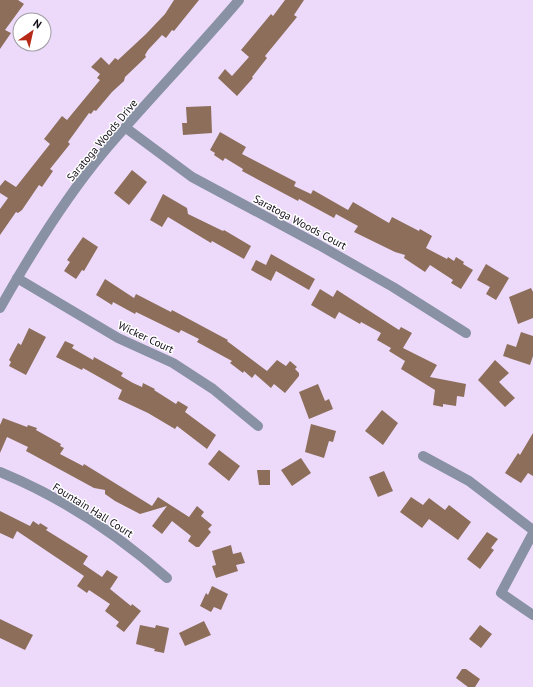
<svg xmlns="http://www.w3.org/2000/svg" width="533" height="687" font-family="'PT Sans',sans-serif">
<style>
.building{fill:#8c6e5a}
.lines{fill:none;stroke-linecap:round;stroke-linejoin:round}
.minor{stroke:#8991a5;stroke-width:10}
.labels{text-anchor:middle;stroke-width:3;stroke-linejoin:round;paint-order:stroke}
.street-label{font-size:11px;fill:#130d18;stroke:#fff}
</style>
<rect width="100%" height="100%" fill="#eddafb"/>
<!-- building -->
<path class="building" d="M 0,0 L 18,0 L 24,4 L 5,30 L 11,33 L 0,49 Z
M 174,0 L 199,0 L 174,31 L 172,30 L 166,38 L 162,35 L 148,50 L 145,55 L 146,57 L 125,77 L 124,81 L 112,92 L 96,111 L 94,110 L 91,114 L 89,113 L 68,142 L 70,144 L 50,169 L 53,171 L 42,187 L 39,185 L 22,210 L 18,213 L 16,212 L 0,235 L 0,209 L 8,198 L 0,193 L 0,186 L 5,180 L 16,187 L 50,144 L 44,139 L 62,116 L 67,120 L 100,80 L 97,78 L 100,74 L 91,67 L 101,57 L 109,65 L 115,58 L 118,60 L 146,34 L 165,14 Z
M 285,0 L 304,0 L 294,15 L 297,17 L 265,56 L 267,58 L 252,77 L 253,78 L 237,96 L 218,78 L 225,69 L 232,76 L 249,57 L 241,50 L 271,14 L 273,16 Z
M 211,106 L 212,133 L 183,135 L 182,123 L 187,123 L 186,107 Z
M 220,132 L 246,147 L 242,154 L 296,182 L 294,186 L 311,194 L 313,190 L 348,210 L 353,202 L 389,223 L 392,217 L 419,231 L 420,229 L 432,236 L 426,248 L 447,259 L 448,257 L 454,261 L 456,257 L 464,262 L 463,264 L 473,270 L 461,289 L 451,283 L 453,280 L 430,265 L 425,272 L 404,258 L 405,255 L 395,252 L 354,232 L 358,226 L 336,214 L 334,218 L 299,199 L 298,201 L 242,171 L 243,169 L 225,158 L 223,161 L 214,155 L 215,153 L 210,150 Z
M 132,170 L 147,182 L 129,205 L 114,193 Z
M 163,194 L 187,208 L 188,214 L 223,231 L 224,230 L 251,246 L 244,259 L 212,241 L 211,243 L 168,217 L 162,227 L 150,220 Z
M 83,237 L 98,247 L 84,271 L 82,270 L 76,279 L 64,271 L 70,262 L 67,260 Z
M 271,254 L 315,279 L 309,290 L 276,271 L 271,281 L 251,270 L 256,260 L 266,265 Z
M 486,264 L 509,278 L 496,300 L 486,294 L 490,287 L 477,280 Z
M 105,279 L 134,298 L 136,294 L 171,312 L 172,310 L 228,340 L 227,341 L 267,371 L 277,360 L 286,366 L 290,361 L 297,367 L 295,369 L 299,373 L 299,376 L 285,393 L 274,384 L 271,388 L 255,374 L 252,378 L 244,371 L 243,373 L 230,363 L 232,361 L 197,342 L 199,339 L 181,330 L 179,333 L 136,312 L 135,314 L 113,302 L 112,305 L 96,295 Z
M 531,288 L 533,292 L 533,318 L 518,324 L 509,297 Z
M 320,289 L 333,297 L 337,290 L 399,330 L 401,327 L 412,333 L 403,348 L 437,365 L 430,377 L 466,384 L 464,397 L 457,396 L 456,406 L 443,404 L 443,407 L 433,405 L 435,390 L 401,369 L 405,361 L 389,351 L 391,348 L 377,340 L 381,333 L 361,322 L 360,324 L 339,312 L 335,319 L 311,305 Z
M 29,328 L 46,337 L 26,375 L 9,366 L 11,362 L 9,360 L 18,343 L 21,345 Z
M 521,332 L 533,336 L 533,356 L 530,365 L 503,356 L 507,344 L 516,347 Z
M 65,341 L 74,345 L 72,348 L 93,360 L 94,357 L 123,373 L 121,376 L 133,383 L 142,387 L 143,383 L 155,389 L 154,390 L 176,404 L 178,401 L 188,407 L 185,412 L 216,435 L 207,449 L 177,426 L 175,429 L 148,413 L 118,399 L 122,390 L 83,368 L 82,370 L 56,357 Z
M 495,360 L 509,373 L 499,382 L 515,398 L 505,407 L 478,380 Z
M 318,384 L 325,401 L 329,399 L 333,409 L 309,419 L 299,392 Z
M 382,410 L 398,423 L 383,445 L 365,431 Z
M 3,418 L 27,427 L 28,425 L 37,428 L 36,430 L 61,444 L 60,446 L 64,448 L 60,454 L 83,466 L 84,464 L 152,506 L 158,497 L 189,517 L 197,506 L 204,512 L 201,516 L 212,525 L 208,529 L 211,532 L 199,547 L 196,547 L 188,541 L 191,536 L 172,521 L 162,534 L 152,526 L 167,506 L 140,514 L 115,501 L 105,494 L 105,490 L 94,488 L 26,451 L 28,447 L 7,437 L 0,453 L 0,425 Z
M 311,424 L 336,431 L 333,442 L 329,441 L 324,458 L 305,452 Z
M 533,433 L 533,476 L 528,473 L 521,483 L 505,473 L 518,453 L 520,455 Z
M 219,450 L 240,466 L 229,481 L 208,464 Z
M 301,458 L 311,473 L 292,486 L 281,470 Z
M 257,470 L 270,470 L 270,485 L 259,485 Z
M 384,471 L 393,491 L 378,497 L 369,477 Z
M 411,497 L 423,505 L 429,498 L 445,510 L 449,505 L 471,522 L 458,540 L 429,519 L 422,528 L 400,512 Z
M 0,511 L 30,526 L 33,521 L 39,525 L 40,523 L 48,528 L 46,530 L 83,553 L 88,556 L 83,564 L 102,577 L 107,570 L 118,577 L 110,589 L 131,606 L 132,604 L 141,611 L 124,632 L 116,626 L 119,622 L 105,611 L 110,604 L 89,590 L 87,593 L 77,586 L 84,576 L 17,531 L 13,539 L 0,533 Z
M 487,532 L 498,539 L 491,548 L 494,550 L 480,569 L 467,559 Z
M 231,545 L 233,554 L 241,552 L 245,563 L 236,565 L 238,571 L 216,578 L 212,566 L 216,565 L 212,551 Z
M 212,586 L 228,594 L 221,610 L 214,607 L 211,612 L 200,606 L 206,593 L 208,595 Z
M 0,619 L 33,635 L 25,650 L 0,638 Z
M 204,621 L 211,635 L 185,646 L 179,633 Z
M 140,625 L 155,628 L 156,625 L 169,628 L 164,653 L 154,651 L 155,649 L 136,644 Z
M 480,625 L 492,634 L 481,648 L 469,639 Z
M 462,669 L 466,669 L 480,679 L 475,687 L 468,687 L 456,678 Z"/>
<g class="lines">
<!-- minor -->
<path class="minor" d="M 126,128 L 192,177 L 319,245 L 393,287 L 466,333
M 17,278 L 118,338 L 173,363 L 213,389 L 258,426
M 0,308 C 30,255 63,201 102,154 C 146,102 195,52 239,0
M 423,456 L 469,481 L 533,530
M 0,472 C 61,497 118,535 167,578
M 533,533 L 501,593 L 533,615"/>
</g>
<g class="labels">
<!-- street labels -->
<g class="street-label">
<text transform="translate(102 140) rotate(-50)" y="4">Saratoga Woods Drive</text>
<text transform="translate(300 222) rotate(28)" y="4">Saratoga Woods Court</text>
<text transform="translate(146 337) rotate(25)" y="4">Wicker Court</text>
<text transform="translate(93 510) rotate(32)" y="4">Fountain Hall Court</text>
</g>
</g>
<!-- north arrow -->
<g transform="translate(32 32) rotate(34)"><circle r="19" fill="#ffffff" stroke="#a19ea3"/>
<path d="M0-3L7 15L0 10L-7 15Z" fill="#b72917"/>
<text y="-6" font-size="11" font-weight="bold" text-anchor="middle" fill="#130d18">N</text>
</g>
</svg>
